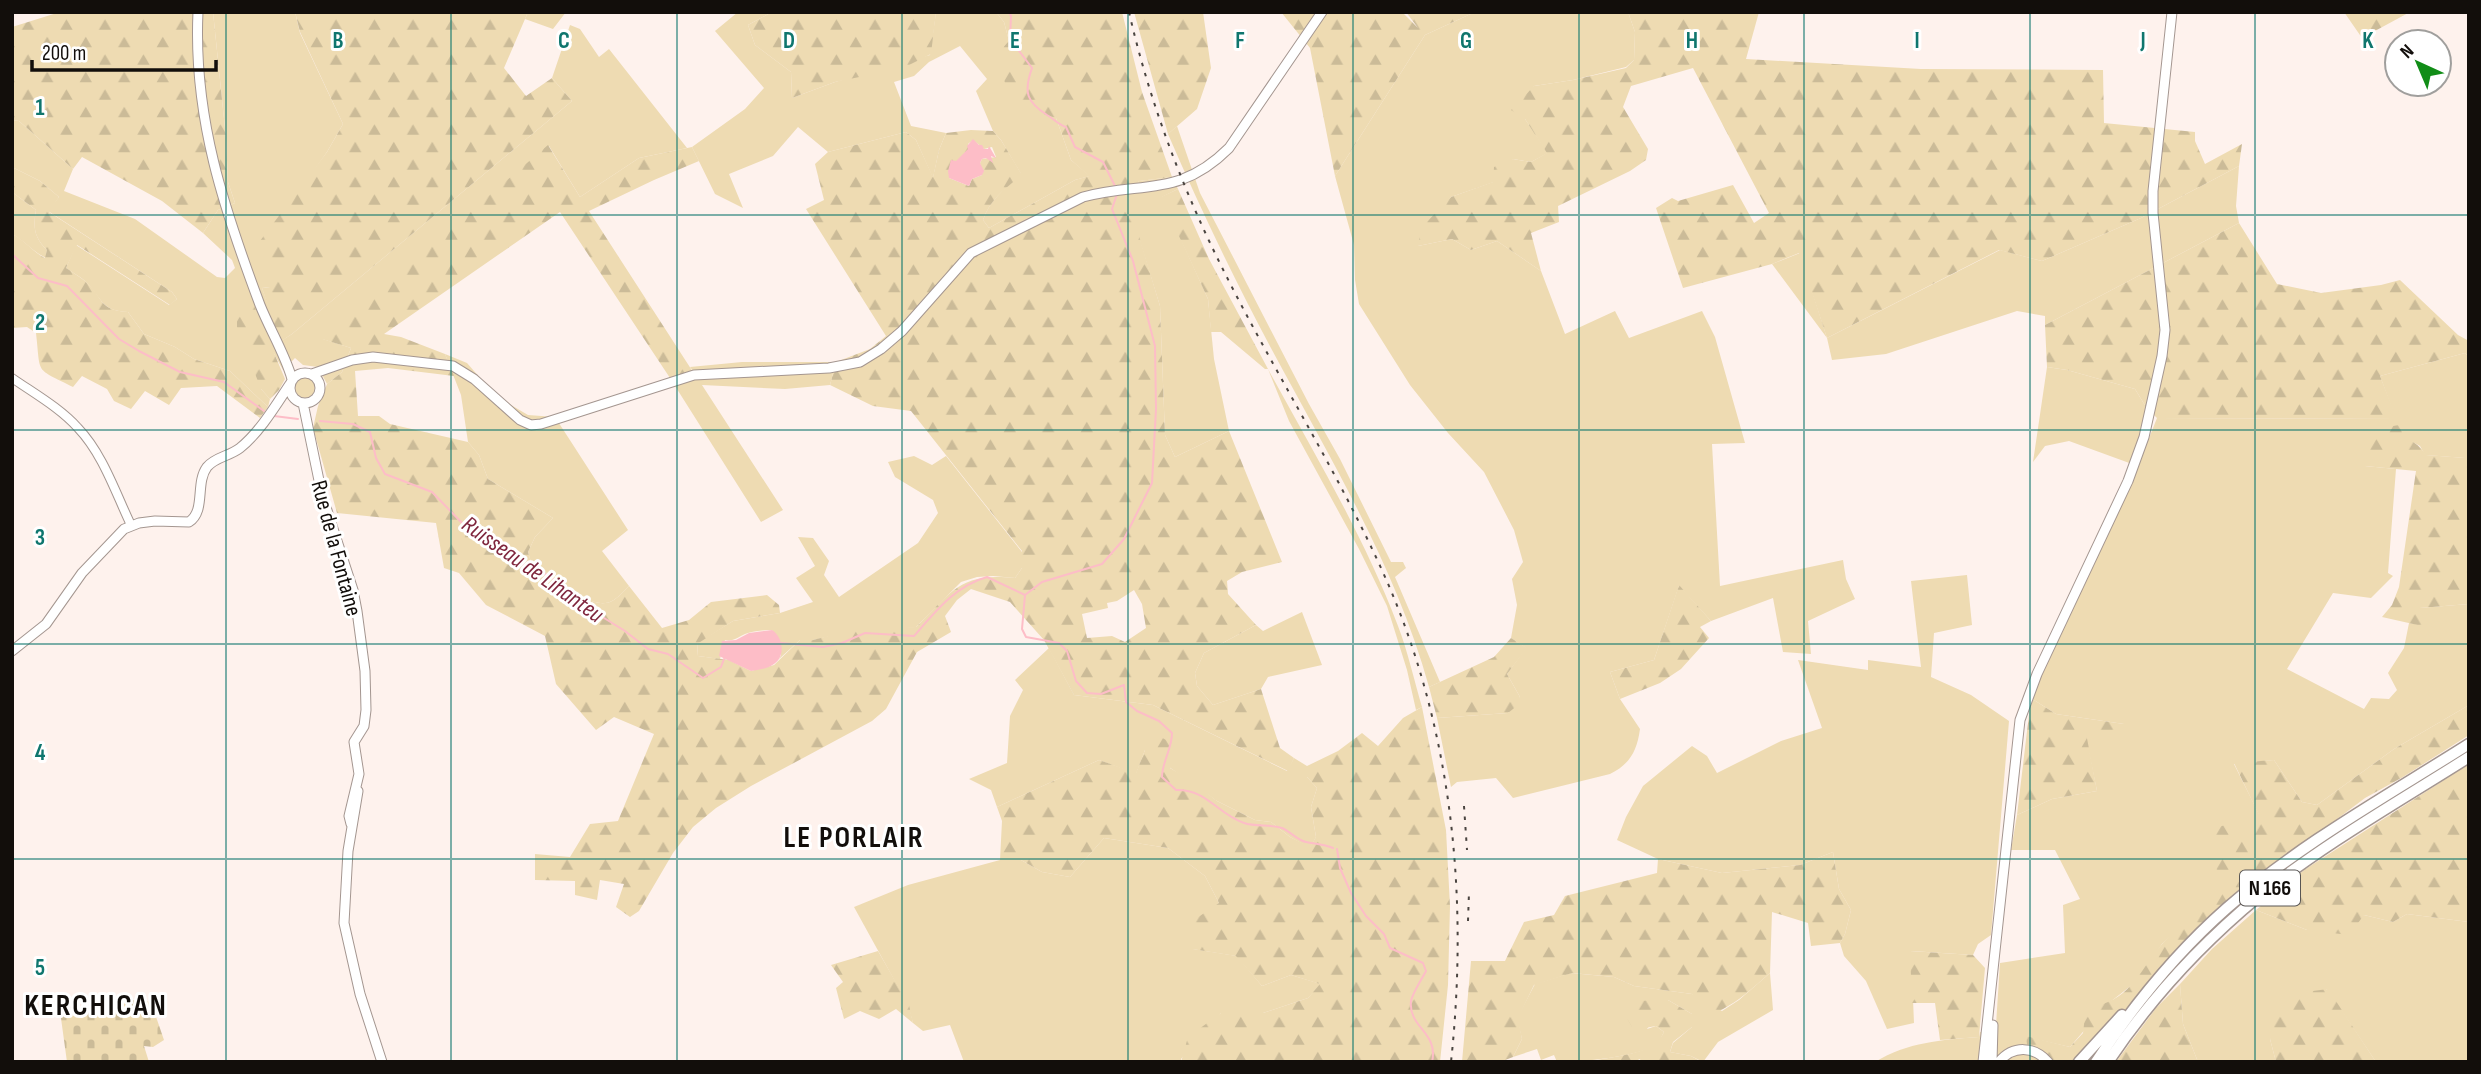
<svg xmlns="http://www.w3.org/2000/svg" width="2481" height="1074" font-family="'Sofia Sans Condensed',sans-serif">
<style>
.green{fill:#eedbb2}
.forest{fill:url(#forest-firs);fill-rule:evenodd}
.cemetery{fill:url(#cemetery-stones)}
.water{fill:#fdbdc7}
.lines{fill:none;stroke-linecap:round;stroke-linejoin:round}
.stream{stroke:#fdbdc7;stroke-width:2}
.tertiary-casing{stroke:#a49690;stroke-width:10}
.secondary-casing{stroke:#a49690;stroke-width:11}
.trunk-casing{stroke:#a49690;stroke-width:13}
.tertiary{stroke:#fff;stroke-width:8}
.secondary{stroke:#fff;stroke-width:9}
.trunk{stroke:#fff;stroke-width:10}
.rail{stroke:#4a4440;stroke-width:2;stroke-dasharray:3.5 7;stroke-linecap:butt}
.grid{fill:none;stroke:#0f766e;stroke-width:2;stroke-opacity:0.55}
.labels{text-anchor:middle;stroke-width:6;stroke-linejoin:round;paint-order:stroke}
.shield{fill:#fff;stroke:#595654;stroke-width:2}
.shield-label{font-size:21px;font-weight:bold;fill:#120e0b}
.street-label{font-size:23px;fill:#120e0b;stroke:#fff}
.water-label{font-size:24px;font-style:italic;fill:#7f263d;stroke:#fff}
.district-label{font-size:30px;font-weight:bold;letter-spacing:2px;fill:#120e0b;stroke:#fff}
.grid-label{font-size:23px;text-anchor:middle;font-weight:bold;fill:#0f766e;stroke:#fff;stroke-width:6;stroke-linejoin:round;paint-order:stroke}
</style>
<defs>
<pattern id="forest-firs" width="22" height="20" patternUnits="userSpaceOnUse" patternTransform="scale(1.75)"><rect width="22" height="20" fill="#eedbb2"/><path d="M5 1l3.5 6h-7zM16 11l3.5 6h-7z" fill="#cbbb98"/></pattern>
<pattern id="cemetery-stones" width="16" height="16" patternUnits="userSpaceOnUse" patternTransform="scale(1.75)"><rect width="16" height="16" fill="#eedbb2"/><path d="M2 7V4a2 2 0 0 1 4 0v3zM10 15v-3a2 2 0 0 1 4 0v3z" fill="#cbbb98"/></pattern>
</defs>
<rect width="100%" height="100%" fill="#fef2ed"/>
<!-- green -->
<path class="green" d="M 213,12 L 295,12 L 300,33 L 343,124 L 327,152 L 296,196 L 270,287 L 262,288 L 281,341 L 292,334 L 572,101 L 552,78 L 570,25 L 580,29 L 599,57 L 609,49 L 687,148 L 639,158 L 580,197 L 549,146 L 323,339 L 351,348 L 342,372 L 327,384 L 318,367 L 303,365 L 295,358 L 283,370 L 266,339 L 261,389 L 270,399 L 268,407 L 230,371 L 194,359 L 175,347 L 144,334 L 128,312 C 104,311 103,302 89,285 C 83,278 73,273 66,268 L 76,245 L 169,305 L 177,299 L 172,292 L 48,211 L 59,197 L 40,181 L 12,167 L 12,120 L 19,121 L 73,169 L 64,191 L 135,219 L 217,277 L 225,278 L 235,268 L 232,260 L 203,233 L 218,210 L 235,203 L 228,182 L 226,138 Z
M 528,12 L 566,12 L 553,29 L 525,19 Z
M 738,12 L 772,12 L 748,25 L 755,45 L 791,72 L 792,98 L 835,82 L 930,55 L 936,12 L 996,12 L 1004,22 L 1009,41 L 1056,118 L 1071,160 L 1090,176 L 1075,180 L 989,228 L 983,220 C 990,199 1006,188 1021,174 L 1001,140 L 993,131 L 976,91 L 987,79 L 960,46 L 929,62 L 914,76 L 894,82 L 911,126 L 946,133 L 939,150 L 933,178 L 916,140 L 906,132 L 828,152 L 798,127 L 773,156 L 729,174 L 743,208 L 715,194 L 692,147 L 745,109 L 764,88 L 715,31 Z
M 1475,12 L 1628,12 L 1635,32 L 1634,60 L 1626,67 L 1573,80 L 1534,86 L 1525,119 L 1548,153 L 1531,162 L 1513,159 L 1494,182 L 1451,197 L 1418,246 L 1452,239 L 1471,250 L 1497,241 L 1541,271 L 1565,334 L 1615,311 L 1629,338 L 1702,311 L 1715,337 L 1745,443 L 1712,444 L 1720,586 L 1843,560 L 1846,579 L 1855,599 L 1808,621 L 1811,654 L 1783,652 L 1773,598 L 1711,621 L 1679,586 L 1654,660 L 1610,672 L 1620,699 L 1640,729 C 1637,751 1630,764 1610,774 L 1513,798 L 1496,778 L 1457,782 L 1451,787 L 1437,718 L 1508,713 L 1520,697 L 1507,674 L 1526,648 L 1511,638 L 1517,605 L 1512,579 L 1523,562 L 1514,530 L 1484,472 L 1448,433 L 1410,385 L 1359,304 L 1355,280 L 1354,245 L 1335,176 L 1425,35 Z
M 1177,126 L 1200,193 L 1309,404 L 1340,459 L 1391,562 L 1403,562 L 1406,568 L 1395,577 L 1440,682 L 1429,687 C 1396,567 1330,458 1272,350 C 1234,279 1200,208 1168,134 Z
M 2239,166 L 2236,206 L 2239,223 L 2045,325 L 2045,316 L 2017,311 L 1886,354 L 1832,360 L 1827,338 L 1772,264 L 1800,253 L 1827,338 L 2000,250 L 2042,261 L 2141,218 Z
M 1172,177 L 1178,189 L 1162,197 L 1208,299 L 1214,359 L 1229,431 L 1175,457 L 1165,435 L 1160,306 L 1127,199 L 1139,181 Z
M 12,192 L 36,210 C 33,228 34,237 47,250 L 46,258 C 33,252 25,241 12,234 Z
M 2465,353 L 2469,357 L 2469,466 L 2465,458 L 2425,455 L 2420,446 L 2405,438 L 2365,466 L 2396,469 L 2388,573 L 2393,576 L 2371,598 L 2333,593 L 2287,669 L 2364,709 L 2371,698 L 2389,699 L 2397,690 L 2388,673 L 2404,648 L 2409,623 L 2421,625 L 2419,608 L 2469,604 L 2469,705 L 2394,749 L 2317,805 L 2302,802 L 2274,760 L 2234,764 L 2260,816 L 2222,884 L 2162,944 L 2137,981 L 2105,1006 L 2070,1047 L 2027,1037 L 2028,1052 L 2043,1062 L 1875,1062 C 1908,1042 1941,1040 1979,1037 L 1980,1032 L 1998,1032 L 1996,1025 L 2000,963 L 2065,953 L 2063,905 L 2080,899 L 2055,850 L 2011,850 L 2017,815 L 2052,799 L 2097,791 L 2085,733 L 2123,733 L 2124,724 L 2056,714 L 2031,698 L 2130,486 L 2157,418 L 2396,419 L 2380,376 Z
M 445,354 L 467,363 L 481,379 L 511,405 L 528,415 L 555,417 L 628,530 L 602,551 L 629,586 C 624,591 618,598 612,601 C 590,613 551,573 531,562 L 528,552 L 535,537 L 553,518 L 488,479 L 479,455 L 468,442 L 461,395 Z
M 742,362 L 836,362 L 830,385 L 785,389 L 702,385 L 783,510 L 761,522 L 670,378 L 693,371 L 690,367 Z
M 2047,367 L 2067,370 L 2135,389 L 2146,407 L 2132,464 L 2069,441 L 2045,446 L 2033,462 Z
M 1268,369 C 1314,453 1364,536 1398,626 C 1408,652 1414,680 1422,707 L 1416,710 L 1407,670 L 1387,606 L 1359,549 L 1289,421 Z
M295 388a10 10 0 1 1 20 0a10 10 0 1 1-20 0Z
M 914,456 L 932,465 L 946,456 L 1022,552 L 1022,568 L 1015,578 L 993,576 L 977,577 L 961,582 L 916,627 L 831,636 L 813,640 L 800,640 L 779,659 L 781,655 L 772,630 C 764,630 755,631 748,633 C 738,636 735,642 725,640 L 720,659 L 698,656 L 697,643 L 733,621 L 780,613 L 813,602 L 796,578 L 815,566 L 798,537 L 813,538 L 829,561 L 824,575 L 839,597 L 918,543 L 938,513 L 933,500 L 895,477 L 888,462 Z
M 1967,575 L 1972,625 L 1934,633 L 1931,677 L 1971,695 L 2009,721 L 1991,935 L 1978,944 L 1973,955 L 1911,951 L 1914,1023 L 1887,1029 L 1866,981 L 1844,956 L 1840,943 L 1845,934 L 1851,910 L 1839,889 L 1833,852 L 1800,865 L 1722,873 L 1658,859 L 1617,840 L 1626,817 L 1643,786 L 1692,746 L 1707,756 L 1717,773 L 1781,741 L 1822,728 L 1798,660 L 1868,670 L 1868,660 L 1921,667 L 1911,581 Z
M 1302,612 L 1322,665 L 1268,677 L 1261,689 L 1213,705 L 1197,686 L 1195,673 L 1204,653 L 1256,625 L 1263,631 Z
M 1049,648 L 1074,695 L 1153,705 L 1287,771 L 1294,758 L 1307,766 L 1307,777 L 1317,788 L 1311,807 L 1316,837 L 1310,848 L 1290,837 L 1271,822 L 1255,820 L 1217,801 L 1145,750 L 1136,774 L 1099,760 L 997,807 L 991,790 L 969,779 L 1007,763 L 1010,716 L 1023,690 L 1015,680 Z
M 1104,838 L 1168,848 L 1205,876 L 1219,903 L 1193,949 L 1237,956 L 1262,986 L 1291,975 L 1321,984 L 1308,998 L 1263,1013 L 1221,1013 L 1181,1059 L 1181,1062 L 964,1062 L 950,1025 L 923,1031 L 913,1023 L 908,1005 L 854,907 L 908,885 L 1000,860 L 1021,860 L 1042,872 L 1070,877 Z
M 2256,910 L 2307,930 L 2364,915 L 2393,922 L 2407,914 L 2469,922 L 2469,1053 L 2467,1062 L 2376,1062 L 2327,989 L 2270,1039 L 2276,1062 L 2198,1062 L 2183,1024 L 2180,984 L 2212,949 Z
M 1571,973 L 1614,977 L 1634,986 L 1692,994 L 1722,1011 L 1739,1000 L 1770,973 L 1773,1010 L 1718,1042 L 1703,1062 L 1691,1056 L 1670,1052 L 1673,1043 L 1692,1027 L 1692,1014 L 1668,1000 L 1647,1029 L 1656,1026 L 1664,1032 C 1662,1035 1661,1039 1659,1042 C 1645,1057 1578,1062 1557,1062 L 1554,1055 L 1541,1060 L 1537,1049 L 1513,1057 L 1522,1039 L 1517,1018 L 1535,984 Z"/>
<!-- forest -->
<path class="forest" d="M 60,12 L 213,12 L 226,138 L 228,182 L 235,203 L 218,210 L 203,233 L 162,201 L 82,157 L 73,169 L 19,121 L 12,120 L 12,27 Z
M 295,12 L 528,12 L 504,68 L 526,96 L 552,78 L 572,101 L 292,334 L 280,342 L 262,288 L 270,287 L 260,241 L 327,152 L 343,124 L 300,32 Z
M 772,12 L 936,12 L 931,54 L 903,68 L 835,82 L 792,98 L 791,72 L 755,45 L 748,25 Z
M 996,12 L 1122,12 L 1142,92 L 1172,177 L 1139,181 L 1128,199 L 1160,306 L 1165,435 L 1175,457 L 1229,431 L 1282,562 L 1242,572 L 1227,581 L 1228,594 L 1256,625 L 1204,653 L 1195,673 L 1197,686 L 1213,705 L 1261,689 L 1280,748 L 1294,758 L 1288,771 L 1153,705 L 1074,695 L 1044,640 L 1010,602 L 971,589 L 957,600 L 945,616 L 951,632 L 917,652 L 886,709 L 872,721 L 751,786 L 716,808 L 693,827 L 673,853 L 639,911 L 630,917 L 616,907 L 624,884 L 600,880 L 597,900 L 575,895 L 575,881 L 535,880 L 535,854 L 570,857 L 590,824 L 618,821 L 654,734 L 614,717 L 596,730 L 556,684 L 545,636 L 486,605 L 459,573 L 444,568 L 436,523 L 337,513 L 313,428 L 318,406 L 327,384 L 342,372 L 351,348 L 322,339 L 548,145 L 580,197 L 639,158 L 692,147 L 699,161 L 654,180 L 589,211 L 693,372 L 670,378 L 560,212 L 384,334 L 401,337 L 445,354 L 454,376 L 388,368 L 355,371 L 358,416 L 379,416 L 390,424 L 468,442 L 479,455 L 488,479 L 553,518 L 535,537 L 528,552 L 531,562 C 551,573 590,613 612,601 C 618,598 624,591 629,586 L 662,628 L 689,620 L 711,602 L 767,595 L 779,605 L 780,613 L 733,621 L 697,644 L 698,656 L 729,660 L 751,671 L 774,665 L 800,640 L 813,640 L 859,628 L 916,627 C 952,592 959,572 1015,578 L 1022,568 L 1022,551 L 911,411 L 873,406 L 830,385 L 836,362 L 870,349 L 886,336 L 806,209 L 824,200 L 815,164 L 828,152 L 906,132 L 916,140 L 933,177 L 939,150 L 946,133 L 971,130 L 993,131 L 1001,140 L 1022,175 C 1006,188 990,199 983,220 L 989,228 L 1075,180 L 1089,176 L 1071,160 L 1056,118 L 1013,104 L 995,56 L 1009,41 L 1004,22 ZM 973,140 L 984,149 L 992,147 L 996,157 L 982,159 L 980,163 L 982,175 L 972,179 L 969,186 L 949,178 C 955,162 960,161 969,149 L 968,144 ZM 1134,590 L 1142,604 L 1146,628 L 1125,642 L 1112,636 L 1087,638 L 1082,614 L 1108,608 L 1107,603 L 1117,601 Z
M 1134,12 L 1203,12 L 1211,68 L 1197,109 L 1168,134 Z
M 1281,12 L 1402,12 L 1418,28 L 1406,12 L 1475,12 L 1425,35 L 1335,176 L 1310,48 Z
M 1628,12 L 1759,12 L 1746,59 L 1921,69 L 2103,70 L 2104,123 L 2195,132 L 2195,141 L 2205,164 L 2242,144 L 2239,166 L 2141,218 L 2042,261 L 1999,250 L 1827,338 L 1799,253 L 1772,264 L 1683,288 L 1656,208 L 1672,198 L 1678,201 L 1733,185 L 1754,223 L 1769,213 L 1693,68 L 1631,86 L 1623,107 L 1648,149 L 1646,160 L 1630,171 L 1558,206 L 1559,222 L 1531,233 L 1541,271 L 1497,241 L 1471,250 L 1452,239 L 1418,246 L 1421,228 L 1451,197 L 1493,182 L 1494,167 L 1513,159 L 1531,162 L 1547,153 L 1525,119 L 1511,110 L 1534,86 L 1573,80 L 1626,68 L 1634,60 L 1635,32 Z
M 2344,12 L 2410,12 L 2362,38 Z
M 12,167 L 40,181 L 59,197 L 49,212 L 172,292 L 177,299 L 170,305 L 77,245 L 66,268 C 72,272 79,276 85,281 C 104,297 97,310 128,312 L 144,334 L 175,347 L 194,359 L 230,371 L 268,407 L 260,418 L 217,386 L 181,388 L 169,405 L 145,391 L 131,409 L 114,401 L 107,389 L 82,376 L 73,387 C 34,367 41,376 36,333 L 27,327 L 12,328 L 12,234 C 25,240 33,252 45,258 L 47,250 C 34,237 33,228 36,210 L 12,192 Z
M 1178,189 L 1209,259 L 1268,369 L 1265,369 L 1221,332 L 1211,332 L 1208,299 L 1161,197 Z
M 2239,223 L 2277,284 L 2321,293 L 2381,285 L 2400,280 L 2458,335 L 2469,341 L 2469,357 L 2465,353 L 2380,376 L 2397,419 L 2157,418 L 2146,407 L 2135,389 L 2067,370 L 2047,367 L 2045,325 Z
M 250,296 L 285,379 L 279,390 L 270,399 L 261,389 L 237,327 L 237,301 Z
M 2399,425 C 2407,443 2417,440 2426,455 L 2466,458 L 2469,466 L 2469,604 L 2420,608 L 2422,626 L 2382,617 L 2392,605 L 2399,587 L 2416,471 L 2365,466 L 2370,430 Z
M 1679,585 L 1711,621 L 1700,627 L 1709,638 L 1681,669 L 1660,683 L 1620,699 L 1610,672 L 1654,660 Z
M 1511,638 L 1527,648 L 1507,674 L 1520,697 L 1518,705 L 1508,713 L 1437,718 L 1429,687 L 1494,657 Z
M 2031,698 L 2056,714 L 2124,724 L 2124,733 L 2086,733 L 2097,791 L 2052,799 L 2017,815 Z
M 2469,705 L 2469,735 L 2403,777 L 2365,798 L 2270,870 L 2074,1062 L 2043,1062 L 2028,1052 L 2026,1036 L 2070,1047 L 2083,1033 L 2086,1008 C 2131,1002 2137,973 2163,943 C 2181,922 2202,904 2221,884 L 2205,831 L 2259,815 L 2234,763 L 2274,760 L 2302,802 L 2317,805 L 2394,749 Z
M 1422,707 L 1446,830 L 1450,906 L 1448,985 L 1440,1062 L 1181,1062 L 1188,1037 L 1221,1013 L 1263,1013 L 1308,998 L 1320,984 L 1291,975 L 1262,986 L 1236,956 L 1192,949 L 1191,922 L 1219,903 L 1205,876 L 1168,848 L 1104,838 L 1070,877 L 1042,872 L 1021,860 L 1000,860 L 1002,821 L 997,807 L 1099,760 L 1136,773 L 1145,750 L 1154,734 L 1179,746 L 1170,768 L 1189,779 L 1217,801 L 1255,820 L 1271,822 L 1290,837 L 1310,847 L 1316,837 L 1311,807 L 1317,788 L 1307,777 L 1307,766 L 1338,751 L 1362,733 L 1378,746 L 1403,718 Z
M 2469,764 L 2469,922 L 2407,914 L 2393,922 L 2364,915 L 2349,935 L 2307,930 L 2256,910 L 2304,870 Z
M 1833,852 L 1839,889 L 1851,910 L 1845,934 L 1840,943 L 1811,946 L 1808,923 L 1772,912 L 1770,973 C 1748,992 1731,1009 1703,1017 L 1692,994 L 1634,986 L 1614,977 L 1572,973 L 1534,985 L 1518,1018 L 1522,1039 L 1513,1057 L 1500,1062 L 1462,1062 L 1471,961 L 1505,961 L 1524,922 L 1554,915 L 1565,896 L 1657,873 L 1658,859 L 1722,873 L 1800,865 Z
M 878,951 L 909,1005 L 913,1023 L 896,1009 L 879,1019 L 860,1011 L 844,1019 L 836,988 L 843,982 L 831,965 Z
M 1910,951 L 1973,955 L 1985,968 L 1979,1037 L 1940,1040 L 1935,1003 L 1912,1003 Z
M 2180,984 L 2183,1024 L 2198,1062 L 2116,1062 L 2156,1008 Z
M 2328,989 L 2376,1062 L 2276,1062 L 2270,1039 L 2282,995 Z
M 1668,1000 L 1692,1014 L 1692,1027 L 1673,1042 L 1670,1052 L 1691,1056 L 1702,1062 L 1641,1062 L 1640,1059 L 1633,1062 L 1589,1062 C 1612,1055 1652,1057 1664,1032 L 1656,1026 L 1634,1030 L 1628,1020 L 1626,1006 L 1632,1001 Z"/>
<!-- cemetery -->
<path class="cemetery" d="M 136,1000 L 148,1001 L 153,1008 L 164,1040 L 153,1047 L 144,1046 L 149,1062 L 67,1062 L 60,1011 Z"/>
<!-- water -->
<path class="water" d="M 973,139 L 979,145 L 982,145 L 984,149 L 988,149 L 989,146 L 996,158 L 991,156 L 993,163 L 986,158 L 982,159 L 980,163 L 984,171 L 982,175 L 972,179 L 969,186 L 949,178 L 948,171 L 951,160 L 956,161 L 968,149 L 967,146 Z
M 772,630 C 783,637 786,656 774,664 C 767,669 758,670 751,671 L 719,656 L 722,641 L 736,640 L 749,633 Z"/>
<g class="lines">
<!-- stream -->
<path class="stream" d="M 1009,12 L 1011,16 L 1010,39 L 1032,68 C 1023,93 1027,102 1047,115 C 1054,119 1059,125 1066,127 L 1075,147 L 1103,162 L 1116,188
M 1117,194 L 1112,209 L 1133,261 L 1155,346 L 1156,409 L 1152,483 L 1124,539 L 1102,564 L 1042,582 L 1025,595 L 1022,629 L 1026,637 L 1059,643 L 1067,651 L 1076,681 L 1087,693 L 1101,694 L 1124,685 L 1126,702 L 1137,711 L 1159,721 L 1172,733 C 1172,749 1162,762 1162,777 L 1176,790 C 1207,789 1217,814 1244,823 C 1256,827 1270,824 1282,828 C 1291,832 1297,840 1306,842 C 1316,844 1324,844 1333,848
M 12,254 L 38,278 L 67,286 L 119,339 L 139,351 L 180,372 L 224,382 L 264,411
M 274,416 L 298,419
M 320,421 L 353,424 L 370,432 L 376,458 L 385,474 L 432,492 L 464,525 L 479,537 L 514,555 L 526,567 L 550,576 L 575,600 L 625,631 L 648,649 L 668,654 L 703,678 L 721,667 L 724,659
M 781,643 L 823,647 L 842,643 L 865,633 L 914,636 C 935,612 955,586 987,577 L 1025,595
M 1337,849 L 1340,868 L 1351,893 L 1366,916 L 1384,934 L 1390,948 L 1423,963 L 1426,971 C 1422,979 1413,992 1411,1001 C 1408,1028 1439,1032 1432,1062"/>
<!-- tertiary casing -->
<g class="tertiary-casing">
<path id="tertiary" d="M 12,378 C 35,394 60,408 78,428 C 103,454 116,494 131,525"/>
</g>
<!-- secondary casing -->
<g class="secondary-casing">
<path id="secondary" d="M 198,12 C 193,117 224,209 260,305 C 270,330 285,354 292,379
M290 388a15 15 0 1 1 30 0a15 15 0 1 1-30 0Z
M 312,374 L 352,360 L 373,357 L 453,366 L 474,379 L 520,420 L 531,425 L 541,424 L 694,375 L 829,368 L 860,362 L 881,349 L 902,331 L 971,253 L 1083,197 C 1142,181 1179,198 1229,148 L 1322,12
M 303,403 L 322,495 L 353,590 L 357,611 L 365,671 L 366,710 L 364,726 L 354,742 L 359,774 L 349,816 L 351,824
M 12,651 L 46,624 L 82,573 L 124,529 L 139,523 L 155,521 L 189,522 C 206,511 195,483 207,467 C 215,457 230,456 240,448 C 260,432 276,405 290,384
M 358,791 L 348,851 L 344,923 L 360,994 L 382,1062
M 1983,1062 L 2020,720 L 2037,674 L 2128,481 L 2144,437 L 2162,356 L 2165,330 L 2153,213 L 2153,191 L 2172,12
M 1992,1062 L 1993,1025
M 1999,1062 C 2013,1045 2034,1046 2048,1062"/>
</g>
<!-- trunk casing -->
<g class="trunk-casing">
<path id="trunk" d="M 2079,1062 L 2122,1015
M 2096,1062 C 2133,1006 2177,952 2227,908 C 2300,844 2387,796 2469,744
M 2108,1062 C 2150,999 2201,944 2259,896 C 2324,844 2398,802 2469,757"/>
</g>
<!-- tertiary -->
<use href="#tertiary" class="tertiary"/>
<!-- secondary -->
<use href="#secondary" class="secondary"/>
<!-- trunk -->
<use href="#trunk" class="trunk"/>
<!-- rail -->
<path class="rail" d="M 1129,12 C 1146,87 1172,160 1204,230 C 1257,345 1328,452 1381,568 C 1452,723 1469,894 1451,1062
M 1464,806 L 1467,850
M 1468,921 L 1469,892"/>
</g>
<!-- grid -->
<path class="grid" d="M 226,12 L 226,1062M 451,12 L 451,1062M 677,12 L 677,1062M 902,12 L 902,1062M 1128,12 L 1128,1062M 1353,12 L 1353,1062M 1579,12 L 1579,1062M 1804,12 L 1804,1062M 2030,12 L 2030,1062M 2255,12 L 2255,1062M 12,215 L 2469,215M 12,430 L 2469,430M 12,644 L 2469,644M 12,859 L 2469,859"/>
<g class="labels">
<!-- shield labels -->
<rect class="shield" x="2240" y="870.5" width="60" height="35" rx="5"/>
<g class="shield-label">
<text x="2270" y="895">N 166</text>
</g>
<!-- street labels -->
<g class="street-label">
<text transform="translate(337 548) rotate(75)" y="8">Rue de la Fontaine</text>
</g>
<!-- water labels -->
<g class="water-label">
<text transform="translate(533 569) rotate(35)" y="8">Ruisseau de Lihanteu</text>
</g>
<!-- district labels -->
<g class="district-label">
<text x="854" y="847">LE PORLAIR</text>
<text x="96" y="1015">KERCHICAN</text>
</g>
</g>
<g class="grid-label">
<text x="338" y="48">B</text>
<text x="564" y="48">C</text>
<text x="789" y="48">D</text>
<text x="1015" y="48">E</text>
<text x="1240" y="48">F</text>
<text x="1466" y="48">G</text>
<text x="1692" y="48">H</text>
<text x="1917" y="48">I</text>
<text x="2143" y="48">J</text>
<text x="2368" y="48">K</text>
<text x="40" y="115">1</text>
<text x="40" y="330">2</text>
<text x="40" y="545">3</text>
<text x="40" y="760">4</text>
<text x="40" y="975">5</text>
</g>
<!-- border -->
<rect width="2481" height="1074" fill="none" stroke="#120e0b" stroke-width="28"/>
<!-- north arrow -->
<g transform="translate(2418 63) rotate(316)"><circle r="33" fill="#ffffff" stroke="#a09f9d" stroke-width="2"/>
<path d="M0-5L12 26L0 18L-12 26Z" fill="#118d17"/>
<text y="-10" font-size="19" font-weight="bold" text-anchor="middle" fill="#120e0b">N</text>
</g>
<!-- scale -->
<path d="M32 60v10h184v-10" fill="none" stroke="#120e0b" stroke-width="3.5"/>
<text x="42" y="60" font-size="21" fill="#120e0b" stroke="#ffffff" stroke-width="5" paint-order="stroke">200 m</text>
</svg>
